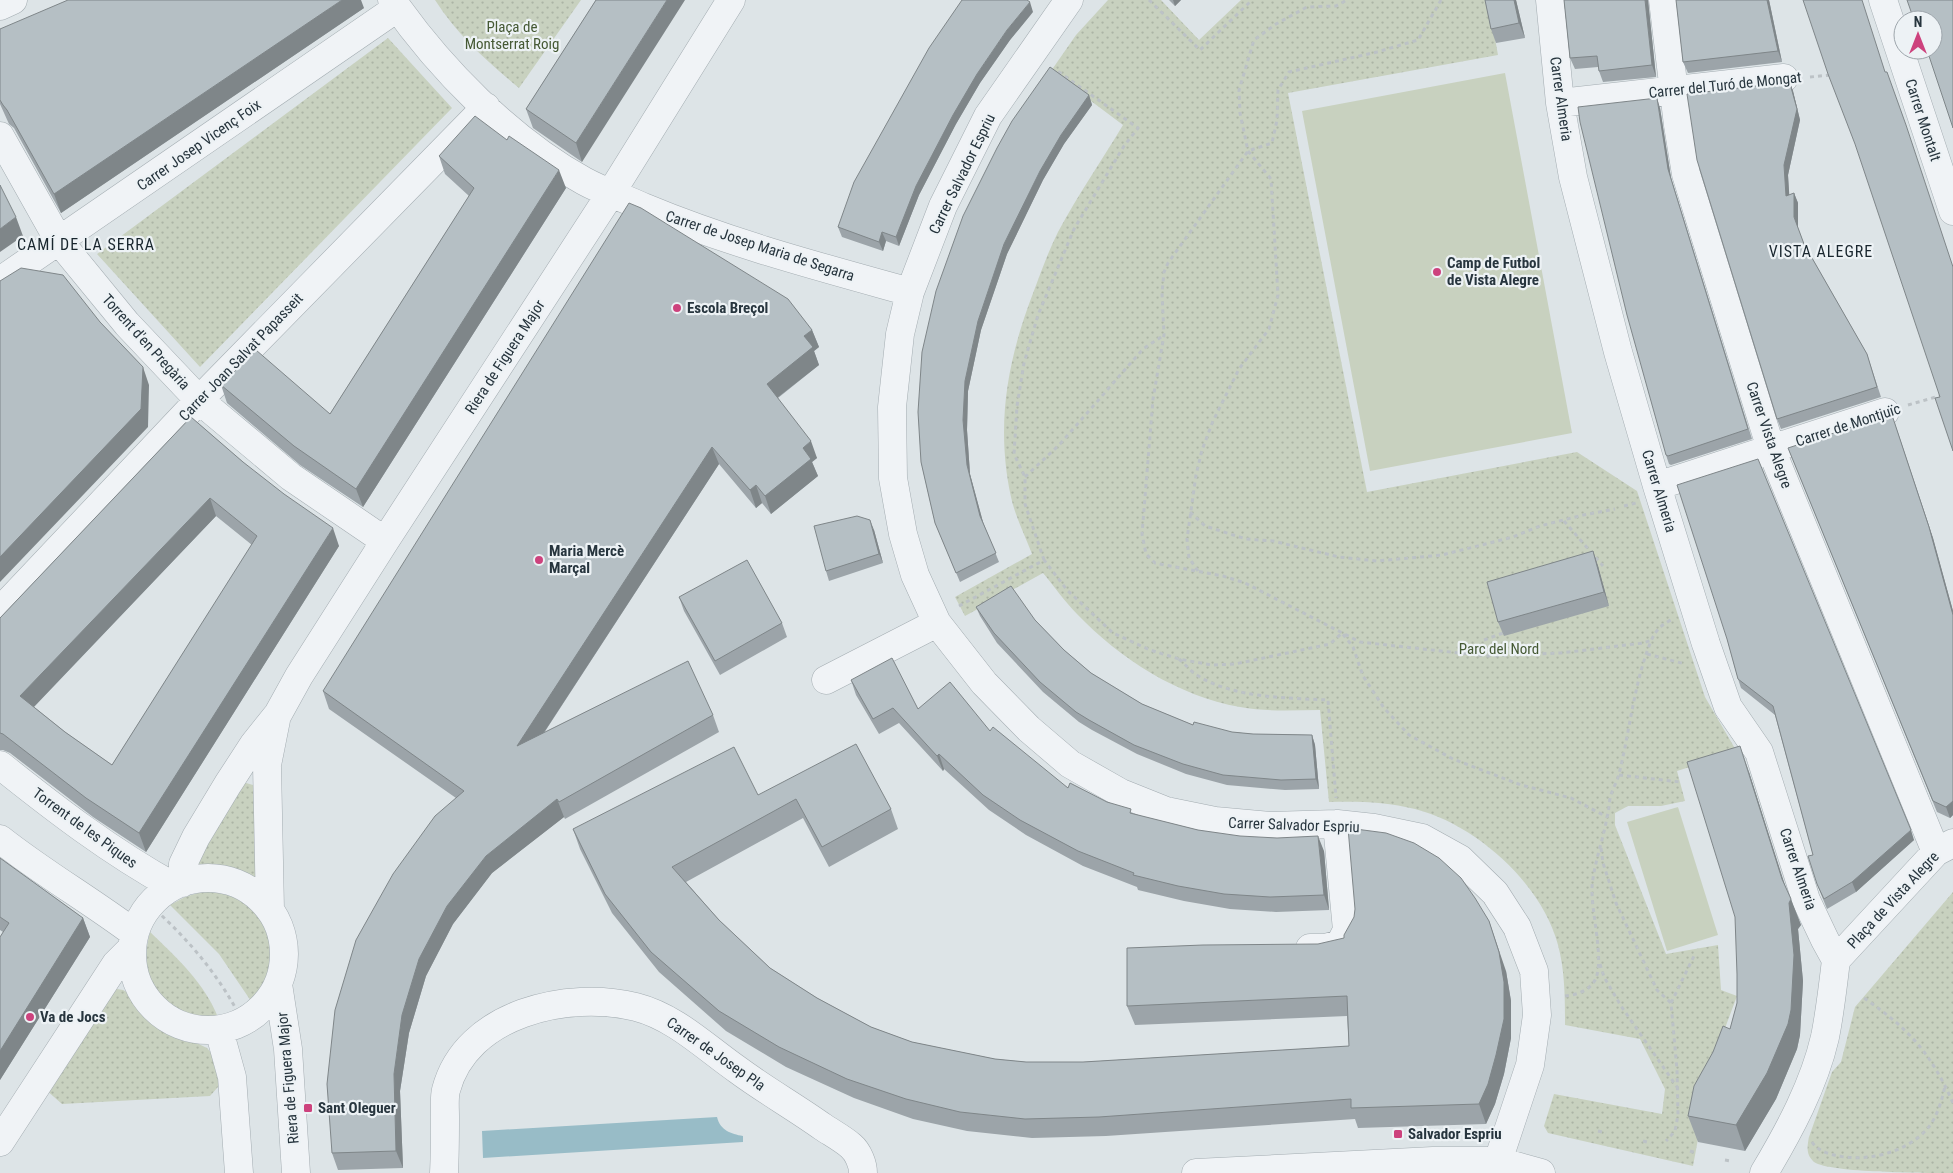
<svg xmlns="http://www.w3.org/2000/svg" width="1953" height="1173" font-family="'Roboto Condensed',sans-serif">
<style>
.grass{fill:url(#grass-dots)}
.garden{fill:#c8d1bf}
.water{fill:#98bcc7}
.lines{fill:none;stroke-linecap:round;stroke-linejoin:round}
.minor-casing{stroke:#a3acb1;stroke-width:29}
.path{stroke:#bcc2c6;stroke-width:3;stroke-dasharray:4 4;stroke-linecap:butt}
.minor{stroke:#f0f3f6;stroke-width:28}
.wall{fill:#9ca4a9;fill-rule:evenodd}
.shaded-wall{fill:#7f8689}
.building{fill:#b5bfc4;stroke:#7f8689;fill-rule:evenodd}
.poi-dot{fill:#cd427d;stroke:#edf2f5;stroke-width:2}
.labels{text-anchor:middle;stroke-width:4.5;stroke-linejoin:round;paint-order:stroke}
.park-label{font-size:15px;fill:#455934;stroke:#edf2f5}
.street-label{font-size:15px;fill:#27353e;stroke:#edf2f5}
.poi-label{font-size:15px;font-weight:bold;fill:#27353e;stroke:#edf2f5;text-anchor:start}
.neighbourhood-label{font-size:16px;letter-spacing:1px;fill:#19262e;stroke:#edf2f5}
</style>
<defs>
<pattern id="grass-dots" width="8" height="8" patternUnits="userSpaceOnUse" patternTransform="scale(1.25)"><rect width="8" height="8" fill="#c8d1bf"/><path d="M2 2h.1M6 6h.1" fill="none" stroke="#acb4a5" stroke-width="1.8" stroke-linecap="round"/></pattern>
</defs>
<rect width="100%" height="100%" fill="#dde4e7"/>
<!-- grass -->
<path class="grass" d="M 435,0 L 581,0 L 519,88 C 488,62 457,35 435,0 Z
M 1108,0 L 1161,0 L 1199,40 L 1241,0 L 1488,0 L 1498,55 L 1288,93 L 1367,492 L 1577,452 L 1637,491 L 1705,697 L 1737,752 L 1677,771 L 1685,801 L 1661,806 L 1628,806 L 1615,813 L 1615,825 L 1666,954 L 1718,945 L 1721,990 L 1737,996 L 1718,1047 L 1703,1112 L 1693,1166 L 1548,1133 L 1544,1126 L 1554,1094 L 1662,1114 L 1665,1089 L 1640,1039 L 1565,1025 C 1565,999 1565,971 1558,945 C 1542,884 1477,825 1415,809 C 1387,802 1358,801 1329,802 L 1320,710 C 1294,710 1266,712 1240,707 C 1178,696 1120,659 1077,614 C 1065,602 1054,586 1043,573 L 965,616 L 955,597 L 1032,554 C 1025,535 1015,516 1011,497 C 995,423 1008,357 1035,288 C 1042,269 1049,250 1058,232 C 1078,195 1102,160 1123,125 L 1051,71 L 1076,35 Z
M 388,38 L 452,108 L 200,367 L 97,254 Z
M 246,783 L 253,785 L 257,792 L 256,877 C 243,880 237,873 225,870 C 215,868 205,870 197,865 L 197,850 L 238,786 Z
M 201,892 C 213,892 225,892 236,897 C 281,917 287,971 253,1004 L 219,954 L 170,905 L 185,897 Z
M 1953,892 L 1953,1173 C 1928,1173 1830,1173 1814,1162 C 1806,1155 1807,1147 1809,1137 L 1832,1072 L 1841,1062 L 1855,1007 Z
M 150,932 C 177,958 206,984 219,1020 C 166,1022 136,983 150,932 Z
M 117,989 L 123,990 L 129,993 L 153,1019 L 163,1027 L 207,1048 L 218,1061 L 225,1079 L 210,1096 L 62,1104 L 45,1089 L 110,991 Z"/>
<!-- garden -->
<path class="garden" d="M 1505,73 L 1572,433 L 1370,471 L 1302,111 Z
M 1678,807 L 1718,935 L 1667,951 L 1627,822 Z"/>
<!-- water -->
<path class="water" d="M 717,1117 C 720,1130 731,1134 743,1136 L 743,1142 L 483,1158 L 482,1131 Z"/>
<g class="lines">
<!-- minor casing -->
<g class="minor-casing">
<path id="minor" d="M 392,0 C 440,69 510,140 584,181 C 602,191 624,198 643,207 C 729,243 820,267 910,292
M 1069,0 L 988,116 L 943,206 L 910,292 L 900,334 L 892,407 L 893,478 L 903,534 L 915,575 L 937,623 L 984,683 L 1029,729 L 1070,764 L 1121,793 L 1166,811 L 1215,821 L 1270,826 L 1337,824 L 1374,828 L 1422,838 L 1460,859 L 1495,893 L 1517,927 L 1534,971 L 1537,1015 L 1530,1065 L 1494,1173
M 1550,0 L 1560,103 L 1573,177 L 1618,352 L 1657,486 L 1706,644 L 1728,707 L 1759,752 L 1806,900 L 1825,940 L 1836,960
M 1663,0 L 1678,125 L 1686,174 L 1771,449 L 1936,852
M 1883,0 L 1953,211
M 0,6 L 13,0
M 1560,103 L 1784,78
M 0,136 L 59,241 L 127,324 L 199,400 L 291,477 L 385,541
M 0,281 L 397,8
M 1657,486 L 1885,412
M 0,611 L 199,400 L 486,107
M 826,680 L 937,623
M 0,765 C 55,809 111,852 173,886
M 0,839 C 43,873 90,900 134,933
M132 954a76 76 0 1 1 152 0a76 76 0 1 1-152 0Z
M 182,883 L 183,864 L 196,837 L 228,784 L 254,744 L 278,714 L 299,676 L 385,541 L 611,193 L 731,0
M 270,910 L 267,765 L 276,720
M 1310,948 L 1325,948 L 1340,944 L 1347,930 L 1337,824
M 1836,960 L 1936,852 L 1953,843
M 278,984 L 288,1049 L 296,1173
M 219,1030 L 232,1077 L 239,1173
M 0,1142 L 116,964 L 131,949
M 444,1173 C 445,1154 445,1135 445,1116 C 445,1108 444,1098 446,1090 C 466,1013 568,990 636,1007 C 675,1017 705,1047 738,1070 C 765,1090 795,1107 823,1127 C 832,1133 843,1139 851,1146 C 858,1152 863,1164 863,1173
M 1196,1173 L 1433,1161 L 1498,1161 L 1541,1173
M 1764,1173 C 1789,1131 1814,1085 1825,1037 C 1830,1012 1833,986 1836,960"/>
</g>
<!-- path -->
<path class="path" d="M 1149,0 L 1200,50 L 1252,0
M 1441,0 L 1418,40 L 1377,52 L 1289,72 L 1278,90 L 1277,120 L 1272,143 L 1248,151 L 1168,263 L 1164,272 L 1162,293 L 1164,335 L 1153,399 L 1142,534 L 1146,554 L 1155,563 L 1223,576 L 1245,583 L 1360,642 L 1486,656 L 1561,653 L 1643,643 L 1652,640
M 1810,77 L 1831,75
M 1908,405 L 1943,395
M 1025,477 L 1060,444 L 1143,349 L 1164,335
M 1624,506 L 1636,503
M 1190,512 L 1205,526 L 1246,539 L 1273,541 L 1339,557 L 1377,561 L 1442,555 L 1513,537 L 1540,526 L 1583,515 L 1615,509
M 1564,521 L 1603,566
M 1044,560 L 1025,504 L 1025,477 L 1014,454 L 1017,406 L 1024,363 L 1038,315 L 1074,229 L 1124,146 L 1138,128 L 1056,70
M 1198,571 L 1189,558 L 1187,539 L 1196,475 L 1202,450 L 1213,421 L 1239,369 L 1269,329 L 1278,295 L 1271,179 L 1248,151 L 1240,113 L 1239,90 L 1254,40 L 1276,24 L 1307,7 L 1336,6 L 1347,0
M 959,606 L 1044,560 L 1067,590 L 1113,633 L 1150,650 L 1179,659 L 1211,665 L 1235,664 L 1330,644 L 1342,633 L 1353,647 L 1363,676 L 1384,708 L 1409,735 L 1453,759 L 1521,785 L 1571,798 L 1607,817
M 1484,640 L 1503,633
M 1647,654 L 1685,664
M 1179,659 C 1186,665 1192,673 1200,677 C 1236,698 1287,698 1328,700 L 1336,798
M 1619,775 L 1680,782
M 1601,848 L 1603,863 L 1616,903 L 1657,990 L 1671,1003 L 1677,1070 L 1678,1115 L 1675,1131 L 1666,1141
M 150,905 C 184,935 214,969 236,1009
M 1600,964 L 1604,977 L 1621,1006 L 1677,1087
M 1565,996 C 1577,995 1591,990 1596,978 C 1604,958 1591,912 1592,887 C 1594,863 1603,841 1607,817 C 1609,811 1609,805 1610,798 C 1612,790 1617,782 1619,774 C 1630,730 1634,683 1651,641 C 1656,630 1661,625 1671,620
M 1864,998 C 1909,1029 1931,1053 1953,1103
M 1671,1003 L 1694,956
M 1598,1131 L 1606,1133
M 1643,1141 L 1651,1143
M 1812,1142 C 1817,1150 1826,1153 1834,1155 C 1865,1163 1906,1153 1927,1129 C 1937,1118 1942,1100 1945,1086
M 1690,1151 L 1696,1153
M 1725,1160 L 1731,1161"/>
<!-- minor -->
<use href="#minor" class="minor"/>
</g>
<!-- wall -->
<path class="wall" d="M 596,0 L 582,162 L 533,128 L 526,109 Z
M 1169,0 L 1181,0 L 1175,6 Z
M 1485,0 L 1516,0 L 1525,38 L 1496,43 L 1491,29 Z
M 1564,0 L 1648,0 L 1656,77 L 1603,82 L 1599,71 L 1598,67 L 1575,69 L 1570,58 Z
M 1676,0 L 1769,0 L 1782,62 L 1688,73 L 1683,62 Z
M 364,8 L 61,213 L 14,128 L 9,124 L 0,104 L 0,29 Z
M 1033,12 L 1010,40 L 980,83 L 956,124 L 919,195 L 899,246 L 886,241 L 883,251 L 842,237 L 838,227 Z
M 1050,67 L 1089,95 L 1092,105 L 1064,144 L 1043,180 L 1007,254 L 981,330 L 968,391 L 967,430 L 970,474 L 983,522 L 999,562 L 960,582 L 935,523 L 921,462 Z
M 1789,80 L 1793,91 L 1800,120 L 1788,175 L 1789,195 L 1794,193 L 1798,203 L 1798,228 L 1804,244 L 1867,354 L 1881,397 L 1781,429 L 1777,419 L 1782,83 Z
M 1660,108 L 1671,178 L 1752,439 L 1671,465 L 1669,464 L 1666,455 Z
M 439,156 L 566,188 L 363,507 L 300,465 L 227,403 L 221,385 L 330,414 L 469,196 L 445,174 Z
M 812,330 L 819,347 L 814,351 L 819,365 L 778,398 L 817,458 L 812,462 L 818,476 L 771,514 L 762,503 L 756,508 L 719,464 L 544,733 L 713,715 L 719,732 L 565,819 L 564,817 L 492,873 L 453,924 L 426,976 L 409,1033 L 400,1091 L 403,1168 L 338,1170 L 332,1153 L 456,798 L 329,709 L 323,691 Z
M 191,417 L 339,546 L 146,852 L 93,817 L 10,753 L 3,750 L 0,750 L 0,618 ZM 216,516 L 252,545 L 112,765 L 65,732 L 34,707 Z
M 1895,424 L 1933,538 L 1953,611 L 1953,815 L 1950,818 L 1937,812 L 1788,448 Z
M 874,530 L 883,563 L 829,581 L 826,571 Z
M 1593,551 L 1598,566 L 1609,606 L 1504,636 L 1498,622 Z
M 679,597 L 782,623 L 787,637 L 720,675 L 684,611 Z
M 976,607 L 1035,620 L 1064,650 L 1091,673 L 1142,704 L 1193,725 L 1232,732 L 1253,734 L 1312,735 L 1315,745 L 1319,789 L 1285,790 L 1227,785 L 1186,774 L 1137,754 L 1092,730 L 1079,722 L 1043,692 L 997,643 L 980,616 Z
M 1727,639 L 1914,840 L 1856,892 L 1827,909 L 1817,884 L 1813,855 L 1775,715 L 1741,688 L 1738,679 Z
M 851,680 L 918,709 L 990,731 L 1068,788 L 1107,802 L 1133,814 L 1198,830 L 1324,851 L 1329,910 L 1276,912 L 1230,909 L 1184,901 L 1138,890 L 1137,887 L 1083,866 L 1026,835 L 989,810 L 944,769 L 943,771 L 899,723 L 879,734 L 856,695 Z
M 1749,772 L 1785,887 L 1801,925 L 1798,929 L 1803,981 L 1800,1035 L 1797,1049 L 1776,1099 L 1745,1151 L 1698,1142 L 1688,1116 L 1730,1029 L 1737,1003 Z
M 758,795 L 891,809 L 898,829 L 829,867 L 803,818 L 686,882 L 719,920 L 770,968 L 817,998 L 871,1027 L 912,1042 L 995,1059 L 1026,1062 L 1083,1062 L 1349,1046 L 1347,1016 L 1135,1025 L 1127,1006 L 1506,971 L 1511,1001 L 1511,1038 L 1504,1074 L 1495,1104 L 1486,1124 L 1358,1128 L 1355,1119 L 1106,1136 L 1032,1138 L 967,1131 L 913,1119 L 854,1098 L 786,1067 L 726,1031 L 659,972 L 612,913 L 580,849 L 573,829 Z
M 0,858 L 83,918 L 90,937 L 0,1080 L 0,937 L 3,932 L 0,930 Z"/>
<!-- shaded-wall -->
<path class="shaded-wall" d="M 342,0 L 361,0 L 364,8 L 61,213 L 54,194 Z
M 667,0 L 685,0 L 582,162 L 576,143 Z
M 1173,0 L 1181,0 L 1175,6 Z
M 1514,0 L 1516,0 L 1525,38 L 1519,23 Z
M 1645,0 L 1648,0 L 1656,77 L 1652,65 Z
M 1767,0 L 1769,0 L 1782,62 L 1778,51 Z
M 1030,2 L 1033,12 L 1010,40 L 980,83 L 956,124 L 919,195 L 899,246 L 896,237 L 916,186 L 953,115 L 977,74 L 1007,30 Z
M 1789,80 L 1793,91 L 1800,120 L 1788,175 L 1790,206 L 1786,196 L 1784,165 Z
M 1089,95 L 1092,105 L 1064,144 L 1043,180 L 1007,254 L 981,330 L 968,391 L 967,430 L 970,474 L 984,526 L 980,516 L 967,465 L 963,420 L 965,381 L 978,321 L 1004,244 L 1040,171 L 1061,135 Z
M 1657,98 L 1660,108 L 1671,178 L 1752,439 L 1668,169 Z
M 559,170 L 566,188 L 363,507 L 356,489 Z
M 1794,193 L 1798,203 L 1798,228 L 1794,217 Z
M 16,217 L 23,236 L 0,252 L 0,229 Z
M 882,232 L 886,241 L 883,251 L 879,242 Z
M 812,330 L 819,347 L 814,351 L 819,365 L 773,401 L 767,384 L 804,336 Z
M 143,367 L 149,385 L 148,427 L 0,582 L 0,557 Z
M 1895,424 L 1933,538 L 1953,611 L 1953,615 Z
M 811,441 L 817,458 L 812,462 L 818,476 L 771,514 L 765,496 L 803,448 Z
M 712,447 L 719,464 L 524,763 L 517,746 Z
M 756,485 L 762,503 L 756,508 L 750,490 Z
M 210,498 L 216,516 L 27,714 L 20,696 Z
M 870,520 L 874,530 L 883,563 L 879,554 Z
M 333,528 L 339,546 L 146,852 L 139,833 Z
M 1593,551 L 1598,566 L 1609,606 L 1604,592 Z
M 1312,735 L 1315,745 L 1319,789 L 1316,779 Z
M 1740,746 L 1749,772 L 1790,901 L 1791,899 L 1801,925 L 1798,929 L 1803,981 L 1800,1035 L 1797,1049 L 1776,1099 L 1745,1151 L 1736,1125 L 1782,879 Z
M 939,754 L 944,769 L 943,771 L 937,756 Z
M 557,799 L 564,817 L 492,873 L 453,924 L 426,976 L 409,1033 L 400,1091 L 403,1168 L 396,1151 L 394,1074 L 402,1015 L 419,959 L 447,906 L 486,856 Z
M 1953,801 L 1953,815 L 1950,818 L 1946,807 Z
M 1911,830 L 1914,840 L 1856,892 L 1852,882 Z
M 1318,836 L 1324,851 L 1329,910 L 1324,895 Z
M 83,918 L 90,937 L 0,1080 L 0,1051 Z
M 1489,921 L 1506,971 L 1511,1001 L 1511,1038 L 1504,1074 L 1495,1104 L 1486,1124 L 1479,1104 Z"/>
<!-- building -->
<path class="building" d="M 68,0 L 342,0 L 54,194 L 7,110 L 3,105 L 0,100 L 0,29 Z
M 596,0 L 667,0 L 576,143 L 526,109 Z
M 962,0 L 1027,0 L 1030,2 L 1007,30 L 977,74 L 953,115 L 916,186 L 896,237 L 882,232 L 879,242 L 838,227 L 854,182 L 929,48 Z
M 1485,0 L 1514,0 L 1519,23 L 1491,29 Z
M 1564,0 L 1645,0 L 1652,65 L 1599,71 L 1597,56 L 1570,58 Z
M 1676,0 L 1767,0 L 1778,51 L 1683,62 Z
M 1803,0 L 1862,0 L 1885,72 L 1887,72 L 1906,125 L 1953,267 L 1953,451 L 1935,398 L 1940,397 L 1855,144 L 1828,74 Z
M 1907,0 L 1953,0 L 1953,128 L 1927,50 L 1933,50 L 1933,20 L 1914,20 Z
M 1050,67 L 1089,95 L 1061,135 L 1040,171 L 1004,244 L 978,321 L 965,381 L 963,420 L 967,465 L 980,516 L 996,553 L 956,573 L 935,523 L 921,462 L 918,412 L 922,352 L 936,291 L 963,216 L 997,148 L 1012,121 Z
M 1789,80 L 1797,109 L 1784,165 L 1786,196 L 1794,193 L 1794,217 L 1804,244 L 1867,354 L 1877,387 L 1777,419 L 1697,160 L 1687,94 L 1782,83 Z
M 1657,98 L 1668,169 L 1748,429 L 1668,456 L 1666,455 L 1627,315 L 1580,122 L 1578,107 Z
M 475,116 L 507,140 L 509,136 L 559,170 L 356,489 L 294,446 L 221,385 L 256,350 L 330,414 L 474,188 L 439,156 Z
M 0,185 L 16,217 L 0,229 Z
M 629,203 L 641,208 L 788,299 L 812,330 L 804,336 L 813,347 L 767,384 L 811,441 L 803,448 L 811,459 L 765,496 L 756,485 L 750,490 L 712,447 L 517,746 L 688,661 L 713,715 L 559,802 L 557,799 L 486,856 L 447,906 L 419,959 L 402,1015 L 394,1074 L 396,1151 L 332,1153 L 327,1084 L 335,1010 L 356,940 L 393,874 L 435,816 L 464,791 L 323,691 Z
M 21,268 L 63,275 L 100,322 L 143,367 L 141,409 L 0,557 L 0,281 Z
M 1891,412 L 1929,527 L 1953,615 L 1953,801 L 1946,807 L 1933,801 L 1788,448 L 1886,416 Z
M 191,417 L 243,462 L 284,494 L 333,528 L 139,833 L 86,798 L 3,734 L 0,733 L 0,618 ZM 210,498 L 257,536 L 112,765 L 65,732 L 20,696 Z
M 1758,459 L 1911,830 L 1852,882 L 1824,899 L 1817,884 L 1808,856 L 1813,855 L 1773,706 L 1738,679 L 1727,639 L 1677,485 Z
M 857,516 L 870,520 L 879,554 L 826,571 L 814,526 Z
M 1593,551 L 1604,592 L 1498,622 L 1487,582 Z
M 747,560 L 782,623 L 715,661 L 679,597 Z
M 1011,586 L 1035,620 L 1064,650 L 1091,673 L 1142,704 L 1193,725 L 1194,722 L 1232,732 L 1253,734 L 1312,735 L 1316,779 L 1281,780 L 1223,775 L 1183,764 L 1134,745 L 1089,720 L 1076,712 L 1040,682 L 994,633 L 976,607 Z
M 892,658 L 918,709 L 950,682 L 990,731 L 993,727 L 1068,788 L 1070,783 L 1107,802 L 1131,809 L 1130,813 L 1198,830 L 1240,836 L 1277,838 L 1318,836 L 1324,895 L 1270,897 L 1224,894 L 1178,886 L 1133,875 L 1134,873 L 1078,851 L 1020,820 L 983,795 L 939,754 L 937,756 L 893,708 L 873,719 L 851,680 Z
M 856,744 L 891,809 L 822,847 L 796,799 L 672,867 L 719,920 L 770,968 L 817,998 L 871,1027 L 912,1042 L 995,1059 L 1026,1062 L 1083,1062 L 1349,1046 L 1347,996 L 1127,1006 L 1127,948 L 1203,945 L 1318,944 L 1344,938 L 1344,935 L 1354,917 L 1355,909 L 1348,828 L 1386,833 L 1414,843 L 1439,858 L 1461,878 L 1475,898 L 1489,921 L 1499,952 L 1504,982 L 1504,1019 L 1496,1055 L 1488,1084 L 1479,1104 L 1351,1108 L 1351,1099 L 1099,1117 L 1025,1119 L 960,1112 L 906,1099 L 847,1079 L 779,1047 L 719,1011 L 651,952 L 605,894 L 573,829 L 734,747 L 758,795 Z
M 1740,746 L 1782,879 L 1791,899 L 1789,903 L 1794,955 L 1791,1010 L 1788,1024 L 1767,1073 L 1736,1125 L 1688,1116 L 1694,1086 L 1713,1052 L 1723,1026 L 1730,1029 L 1737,1003 L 1737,974 L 1735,917 L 1687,762 Z
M 0,858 L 83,918 L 0,1051 L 0,937 L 9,923 L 0,917 Z"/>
<!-- markers -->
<g class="poi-dot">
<circle cx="1437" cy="272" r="5"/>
<circle cx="677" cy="308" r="5"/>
<circle cx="539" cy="560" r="5"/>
<circle cx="30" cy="1017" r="5"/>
<rect x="303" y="1103" width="10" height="10" rx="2.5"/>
<rect x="1393" y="1129" width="10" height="10" rx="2.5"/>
</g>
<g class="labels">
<!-- park labels -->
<g class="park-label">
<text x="512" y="32">Plaça de<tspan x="512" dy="17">Montserrat Roig</tspan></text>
<text x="1499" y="654">Parc del Nord</text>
</g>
<!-- street labels -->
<g class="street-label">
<text transform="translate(1725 85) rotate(-6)" y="5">Carrer del Turó de Mongat</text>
<text transform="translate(1561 99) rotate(82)" y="5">Carrer Almeria</text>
<text transform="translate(1923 120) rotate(72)" y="5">Carrer Montalt</text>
<text transform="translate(199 145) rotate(-35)" y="5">Carrer Josep Vicenç Foix</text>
<text transform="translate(962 174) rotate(-64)" y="5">Carrer Salvador Espriu</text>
<text transform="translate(760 246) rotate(18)" y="5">Carrer de Josep Maria de Segarra</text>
<text transform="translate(146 342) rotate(48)" y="5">Torrent d'en Pregària</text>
<text transform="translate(241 357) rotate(-46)" y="5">Carrer Joan Salvat Papasseit</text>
<text transform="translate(505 357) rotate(-57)" y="5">Riera de Figuera Major</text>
<text transform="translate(1848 425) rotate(-18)" y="5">Carrer de Montjuïc</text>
<text transform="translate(1769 435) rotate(71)" y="5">Carrer Vista Alegre</text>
<text transform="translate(1659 491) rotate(73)" y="5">Carrer Almeria</text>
<text transform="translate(1294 825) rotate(2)" y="5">Carrer Salvador Espriu</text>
<text transform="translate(85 828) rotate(36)" y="5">Torrent de les Piques</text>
<text transform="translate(1798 869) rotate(71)" y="5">Carrer Almeria</text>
<text transform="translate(1893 900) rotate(-47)" y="5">Plaça de Vista Alegre</text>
<text transform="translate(716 1054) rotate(35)" y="5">Carrer de Josep Pla</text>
<text transform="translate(288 1078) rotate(-95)" y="5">Riera de Figuera Major</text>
</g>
<!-- poi labels -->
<g class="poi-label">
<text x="1447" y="268">Camp de Futbol<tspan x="1447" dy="17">de Vista Alegre</tspan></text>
<text x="687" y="313">Escola Breçol</text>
<text x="549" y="556">Maria Mercè<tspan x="549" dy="17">Marçal</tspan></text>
<text x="40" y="1022">Va de Jocs</text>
<text x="318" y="1113">Sant Oleguer</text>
<text x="1408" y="1139">Salvador Espriu</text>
</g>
<!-- neighbourhood labels -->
<g class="neighbourhood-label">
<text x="86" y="250">CAMÍ DE LA SERRA</text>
<text x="1821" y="257">VISTA ALEGRE</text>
</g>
</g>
<!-- north arrow -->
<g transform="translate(1918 35)"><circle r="24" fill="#edf2f5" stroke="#9ea6ac"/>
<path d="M0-4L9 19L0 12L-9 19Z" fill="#cd427d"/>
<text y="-8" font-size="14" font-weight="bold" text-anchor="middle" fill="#27353e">N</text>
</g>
</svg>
